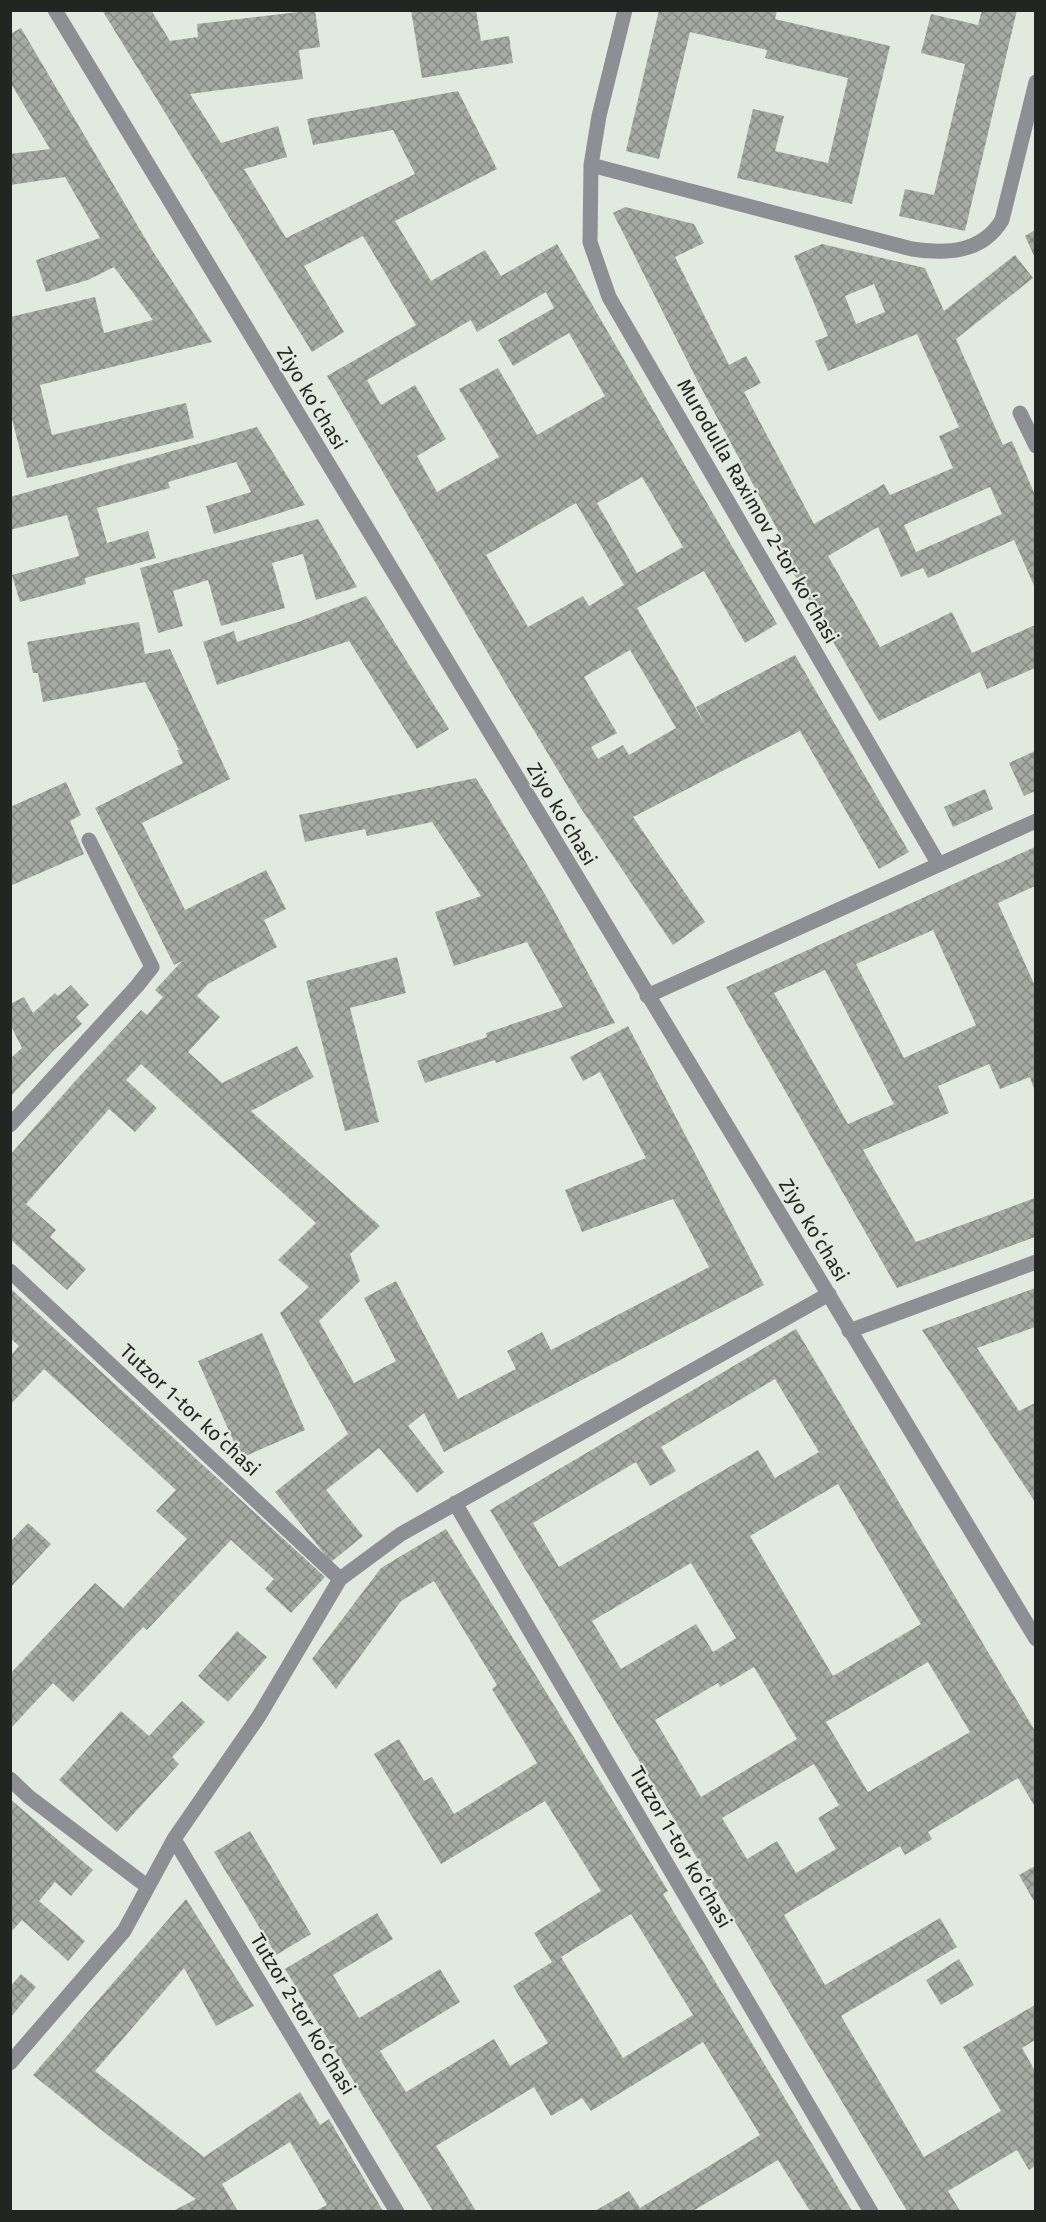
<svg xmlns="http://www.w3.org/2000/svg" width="1046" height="2222" font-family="'Fira Sans',sans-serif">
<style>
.building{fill:url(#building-cross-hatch);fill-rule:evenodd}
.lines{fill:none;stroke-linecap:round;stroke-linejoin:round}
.minor{stroke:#8d8f94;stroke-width:15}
.labels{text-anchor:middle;stroke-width:4.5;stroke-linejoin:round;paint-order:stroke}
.street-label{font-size:20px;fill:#232522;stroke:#e2eae0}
</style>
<defs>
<pattern id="building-cross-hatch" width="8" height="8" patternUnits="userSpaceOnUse" patternTransform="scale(1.5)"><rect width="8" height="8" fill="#a4aba2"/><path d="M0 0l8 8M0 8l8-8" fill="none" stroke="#858b84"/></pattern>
</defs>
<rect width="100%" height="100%" fill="#e2eae0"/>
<!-- building -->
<path class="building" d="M 102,10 L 151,10 L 170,41 L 198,37 L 197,24 L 315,10 L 320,47 L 299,50 L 303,79 L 190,94 L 221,143 L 278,126 L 287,157 L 244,169 L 286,238 L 415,174 L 393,130 L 313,145 L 307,119 L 458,91 L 497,169 L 395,221 L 431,281 L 485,250 L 501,276 L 557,244 L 777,624 L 745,643 L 704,571 L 637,608 L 707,728 L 696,707 L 795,655 L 909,852 L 879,869 L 800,731 L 633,817 L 705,922 L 673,945 L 580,807 L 506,684 L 327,376 L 416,325 L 363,236 L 304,266 L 344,332 L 312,352 ZM 546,292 L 554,308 L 498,340 L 513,366 L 569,333 L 605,396 L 537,435 L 498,368 L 459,389 L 499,457 L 437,492 L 417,456 L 446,439 L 415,385 L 381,405 L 367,380 L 471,320 L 477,332 ZM 642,477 L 683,547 L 637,573 L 597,503 ZM 576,503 L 624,585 L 589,606 L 583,596 L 528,627 L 486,555 ZM 630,650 L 676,728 L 629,755 L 623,745 L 598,759 L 591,747 L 617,733 L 584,677 Z
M 411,10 L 476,10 L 481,41 L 509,36 L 513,63 L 422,78 Z
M 659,10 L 777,10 L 775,19 L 890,46 L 852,204 L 737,178 L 753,109 L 784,116 L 775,151 L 828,163 L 848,78 L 765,58 L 767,50 L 690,32 L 659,159 L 626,151 Z
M 982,10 L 1017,10 L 965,231 L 899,216 L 905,189 L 934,195 L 965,64 L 921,53 L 931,14 L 978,25 Z
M 21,28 L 152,250 L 212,342 L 40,385 L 52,435 L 186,403 L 194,438 L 27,478 L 10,411 L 10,317 L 95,297 L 104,333 L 153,320 L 114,267 L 88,280 L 46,292 L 36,260 L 100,238 L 65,177 L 10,185 L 10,154 L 50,149 L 10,82 L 10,34 Z
M 625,207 L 694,224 L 704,243 L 675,257 L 729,365 L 746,356 L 761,383 L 744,392 L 814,524 L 884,484 L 890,495 L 953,468 L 939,436 L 959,427 L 917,334 L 828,371 L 815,341 L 828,336 L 794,256 L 822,244 L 925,268 L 944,311 L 1015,255 L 1033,278 L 956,339 L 1003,445 L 1012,441 L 1035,495 L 1035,588 L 1014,540 L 928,578 L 923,568 L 901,577 L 878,527 L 828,556 L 880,647 L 952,612 L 972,653 L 1035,625 L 1035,668 L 987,689 L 980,672 L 879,721 L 777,545 L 784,542 L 698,382 L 613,213 ZM 874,284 L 885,312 L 856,324 L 845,296 ZM 990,487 L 1002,514 L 916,552 L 904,525 Z
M 1035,230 L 1035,258 L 1025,236 Z
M 257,427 L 305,505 L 214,534 L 206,506 L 251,492 L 236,462 L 168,482 L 170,488 L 97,508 L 107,543 L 148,531 L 156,558 L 85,578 L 86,584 L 20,602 L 12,575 L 79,556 L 67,515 L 10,530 L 10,497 Z
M 318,519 L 357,587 L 316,600 L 303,554 L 272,563 L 285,608 L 221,626 L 208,580 L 173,591 L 183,626 L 158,633 L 140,568 Z
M 366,596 L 449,729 L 417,749 L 349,641 L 217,685 L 203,642 L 234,631 L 237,642 L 298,622 Z
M 139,622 L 145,654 L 170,649 L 230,779 L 142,823 L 185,910 L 266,870 L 286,909 L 264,920 L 277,947 L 208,984 L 197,996 L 220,1017 L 188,1052 L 222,1083 L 297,1046 L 314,1077 L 251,1111 L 380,1226 L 350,1254 L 360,1281 L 319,1321 L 354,1383 L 396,1361 L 364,1298 L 396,1281 L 458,1399 L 516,1369 L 507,1351 L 542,1332 L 551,1350 L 709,1267 L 673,1199 L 582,1232 L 565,1190 L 646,1158 L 600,1072 L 583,1081 L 570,1057 L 628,1026 L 764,1285 L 444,1452 L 424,1413 L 408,1426 L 444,1472 L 417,1493 L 379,1448 L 326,1490 L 363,1536 L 331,1562 L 275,1492 L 348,1434 L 280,1313 L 309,1287 L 278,1260 L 316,1223 L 141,1064 L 126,1080 L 157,1108 L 135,1132 L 109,1109 L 26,1204 L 56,1230 L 50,1237 L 86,1269 L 67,1290 L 10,1239 L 10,1155 L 77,1079 L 141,1010 L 147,1015 L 163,997 L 155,990 L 182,961 L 174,965 L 95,808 L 183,763 L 177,750 L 179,750 L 145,682 L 43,702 L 38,673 L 33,673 L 27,642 Z
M 1035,751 L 1035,791 L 1024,796 L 1009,763 Z
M 476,778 L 550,903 L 615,1023 L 496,1063 L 495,1060 L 425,1083 L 417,1061 L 487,1037 L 486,1033 L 563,1007 L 527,942 L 454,966 L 435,912 L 481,896 L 432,822 L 367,836 L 365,829 L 305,842 L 299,815 Z
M 66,782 L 81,815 L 70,821 L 84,854 L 10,886 L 10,807 Z
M 985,789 L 993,809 L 953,827 L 944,807 Z
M 1035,847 L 1035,886 L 998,903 L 1035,986 L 1035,1092 L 1030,1077 L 1000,1089 L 989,1064 L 938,1086 L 949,1113 L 863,1150 L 916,1242 L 1035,1198 L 1035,1237 L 897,1288 L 726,987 ZM 933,930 L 976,1025 L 904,1058 L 856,964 ZM 825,970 L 894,1104 L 848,1124 L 774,993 Z
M 397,957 L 406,993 L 350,1008 L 379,1122 L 345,1131 L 306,981 Z
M 71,985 L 89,1005 L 76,1017 L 82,1024 L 52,1052 L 10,1097 L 10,1059 L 22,1048 L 10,1024 L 10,1004 L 24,997 L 33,1013 L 55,993 L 58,996 Z
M 10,1288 L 325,1577 L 291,1613 L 265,1589 L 274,1579 L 231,1540 L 147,1630 L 143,1627 L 73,1702 L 53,1683 L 10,1729 L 10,1674 L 95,1583 L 123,1608 L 187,1539 L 156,1511 L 176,1490 L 44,1369 L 10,1405 L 10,1356 L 19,1346 L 10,1338 Z
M 1035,1288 L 1035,1327 L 977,1348 L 1019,1411 L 1035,1403 L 1035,1502 L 922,1330 Z
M 796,1329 L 1035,1731 L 1035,1807 L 1018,1778 L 928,1832 L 932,1839 L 905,1855 L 900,1846 L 784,1915 L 825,1985 L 940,1918 L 957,1947 L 841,2016 L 924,2157 L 1001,2111 L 963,2047 L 1035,2005 L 1035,2040 L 1022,2048 L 1035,2071 L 1035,2166 L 1029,2170 L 1017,2150 L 948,2191 L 960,2211 L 907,2211 L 490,1510 ZM 775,1379 L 819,1452 L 775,1478 L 758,1450 L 559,1567 L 533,1523 L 636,1462 L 650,1486 L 676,1471 L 661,1447 ZM 838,1484 L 921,1624 L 833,1676 L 750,1536 ZM 691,1563 L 736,1638 L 713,1652 L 696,1624 L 621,1669 L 592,1621 ZM 928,1662 L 970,1732 L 868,1792 L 826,1722 ZM 754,1667 L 797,1739 L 701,1797 L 655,1720 L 718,1683 L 720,1687 ZM 814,1764 L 839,1805 L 818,1818 L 836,1849 L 796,1873 L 777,1841 L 747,1859 L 722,1818 Z
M 262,1333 L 305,1430 L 241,1458 L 198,1361 Z
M 28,1523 L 51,1544 L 10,1588 L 10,1542 Z
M 446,1529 L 668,1891 L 663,1894 L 852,2211 L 810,2211 L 778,2160 L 693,2211 L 595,2211 L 629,2191 L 640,2208 L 760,2135 L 703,2042 L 591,2111 L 582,2098 L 551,2116 L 534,2087 L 436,2146 L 476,2211 L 433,2211 L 285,1969 L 377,1913 L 393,1939 L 333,1975 L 359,2018 L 440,1969 L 460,2002 L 380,2051 L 406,2092 L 494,2039 L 510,2066 L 548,2043 L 513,1986 L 552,1962 L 534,1933 L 601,1891 L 545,1801 L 441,1864 L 374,1754 L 399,1739 L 424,1781 L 432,1777 L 454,1814 L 537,1763 L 492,1689 L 497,1685 L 434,1581 L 401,1601 L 336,1689 L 312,1659 L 381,1568 ZM 631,1914 L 693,2015 L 623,2058 L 561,1957 Z
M 237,1631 L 267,1657 L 228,1702 L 198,1676 Z
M 182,1701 L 205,1722 L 172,1757 L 179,1764 L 117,1832 L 59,1780 L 121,1711 L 149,1736 Z
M 10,1799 L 93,1870 L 71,1896 L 55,1882 L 39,1901 L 85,1941 L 68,1961 L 22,1920 L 10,1933 Z
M 250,1831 L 311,1934 L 276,1955 L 214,1852 Z
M 1035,1866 L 1035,1903 L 1019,1875 Z
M 186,1899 L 254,2006 L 216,2026 L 184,1968 L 95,2071 L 204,2157 L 300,2092 L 320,2125 L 329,2119 L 383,2211 L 315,2211 L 327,2205 L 290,2142 L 222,2184 L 238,2211 L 173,2211 L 196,2199 L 114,2140 L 33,2075 Z
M 959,1959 L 974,1985 L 941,2005 L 926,1980 Z
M 21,1974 L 36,1987 L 10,2018 L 10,1987 Z"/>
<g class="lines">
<!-- minor -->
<path class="minor" d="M 55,10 L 1036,1639
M 625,10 L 599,116 L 591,165 L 590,242 L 609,297 L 938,863
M 591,165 L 912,249 C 947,254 982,253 1002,220 L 1036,82
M 1020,413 L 1036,446
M 647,996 L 1036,821
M 10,1125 L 137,986 L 152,967 L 89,840
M 10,1271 L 340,1579
M 849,1331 L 1036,1262
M 455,1503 L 871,2212
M 10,1779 L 29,1797 L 148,1887
M 174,1839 L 397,2212
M 10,2063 L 124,1931 L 174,1839 L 259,1716 L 340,1579 L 401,1534 L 829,1294"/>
</g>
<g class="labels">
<!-- street labels -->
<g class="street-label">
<text transform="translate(312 398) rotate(59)" y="7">Ziyo koʻchasi</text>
<text transform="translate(758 511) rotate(60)" y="7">Murodulla Raximov 2-tor koʻchasi</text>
<text transform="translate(562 814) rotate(59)" y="7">Ziyo koʻchasi</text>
<text transform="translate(814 1230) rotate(59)" y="7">Ziyo koʻchasi</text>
<text transform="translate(190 1410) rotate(43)" y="7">Tutzor 1-tor koʻchasi</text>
<text transform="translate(681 1847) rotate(60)" y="7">Tutzor 1-tor koʻchasi</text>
<text transform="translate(303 2014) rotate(59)" y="7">Tutzor 2-tor koʻchasi</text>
</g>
</g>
<!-- border -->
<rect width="1046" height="2222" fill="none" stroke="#232522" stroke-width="24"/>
</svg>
